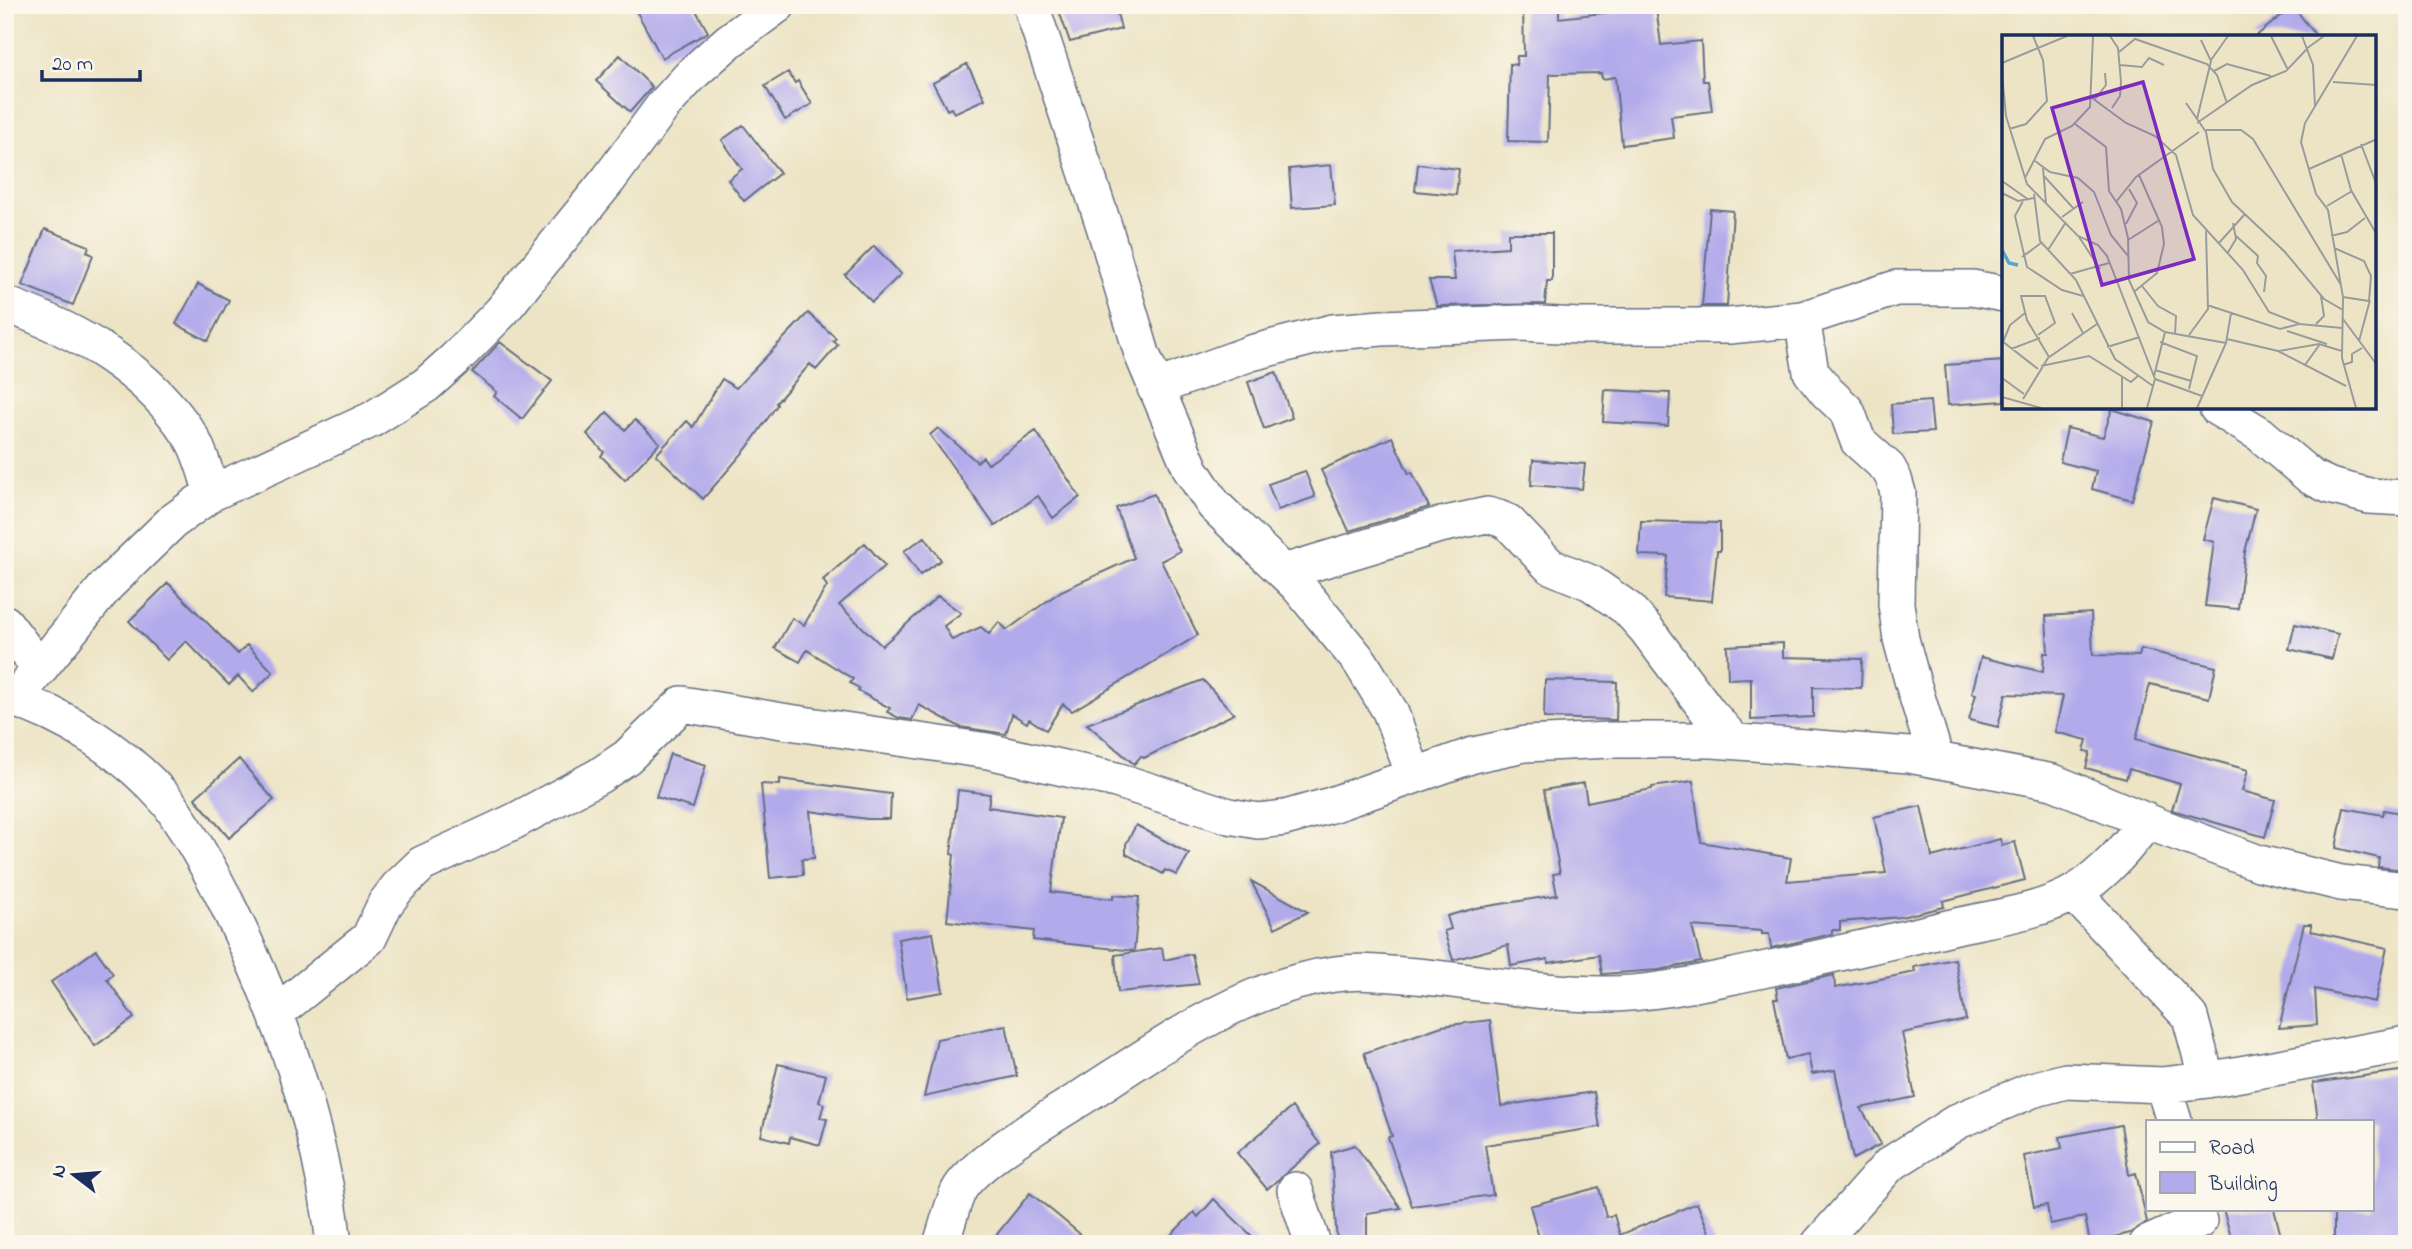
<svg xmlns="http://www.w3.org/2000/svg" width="2412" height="1249" font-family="'Indie Flower',sans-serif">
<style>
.building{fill:#b2aaeb}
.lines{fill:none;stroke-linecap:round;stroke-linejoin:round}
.street-casing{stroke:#646e82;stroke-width:38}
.street{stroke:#fff;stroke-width:35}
.inset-river{fill:none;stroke:#57a6d1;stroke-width:3.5}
.inset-road{fill:none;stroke:#999c9c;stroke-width:2}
.view{fill:#7b2cbf;fill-opacity:0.15;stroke:#7b2cbf;stroke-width:3.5}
.inset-edge{fill:none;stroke:#1b2f5e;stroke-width:3.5}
</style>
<rect width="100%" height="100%" fill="#fbf7ec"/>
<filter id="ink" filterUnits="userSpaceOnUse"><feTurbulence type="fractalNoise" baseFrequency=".0143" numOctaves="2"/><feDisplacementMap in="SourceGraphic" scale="14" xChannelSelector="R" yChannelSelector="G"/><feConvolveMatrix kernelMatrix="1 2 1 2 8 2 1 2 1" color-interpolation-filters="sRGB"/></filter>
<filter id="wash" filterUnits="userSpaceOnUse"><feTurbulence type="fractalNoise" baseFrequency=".00686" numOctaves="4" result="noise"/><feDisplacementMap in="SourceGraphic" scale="28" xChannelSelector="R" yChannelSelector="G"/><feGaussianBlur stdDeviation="1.57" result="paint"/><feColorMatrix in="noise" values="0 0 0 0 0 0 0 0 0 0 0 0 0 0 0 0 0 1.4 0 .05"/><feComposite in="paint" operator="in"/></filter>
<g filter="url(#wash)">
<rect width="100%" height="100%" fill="#ede4c5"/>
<g id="blocks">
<!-- building -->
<path class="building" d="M 633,5 L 693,5 L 708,32 L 662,58 Z
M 1076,5 L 1115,5 L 1121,29 L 1070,42 L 1059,11 Z
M 1523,5 L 1559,5 L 1559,18 L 1656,7 L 1661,45 L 1701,41 L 1703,81 L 1708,81 L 1712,111 L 1671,116 L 1674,138 L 1622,145 L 1615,77 L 1602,79 L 1601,73 L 1550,74 L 1548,142 L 1508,141 L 1510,64 L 1516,65 L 1517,56 L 1524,56 Z
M 2293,6 L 2317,37 L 2255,37 Z
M 620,55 L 652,87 L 630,112 L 596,81 Z
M 967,64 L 985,99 L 954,113 L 951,108 L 947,110 L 933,83 Z
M 788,72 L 795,83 L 798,81 L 812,104 L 785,120 L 765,86 Z
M 743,125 L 780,173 L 744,201 L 728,180 L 742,169 L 722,140 Z
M 1418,164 L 1459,169 L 1456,195 L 1415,191 Z
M 1331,165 L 1335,205 L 1292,208 L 1289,169 Z
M 1710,209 L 1733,211 L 1727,306 L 1702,306 Z
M 45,229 L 89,246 L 87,252 L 93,255 L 73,305 L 22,285 Z
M 1508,233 L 1552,233 L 1552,281 L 1547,281 L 1545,304 L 1437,306 L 1429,280 L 1455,280 L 1452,251 L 1508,247 Z
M 874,246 L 901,274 L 872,302 L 845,275 Z
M 198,284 L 229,300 L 208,341 L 176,324 Z
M 808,313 L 836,338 L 833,341 L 838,345 L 816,370 L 810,364 L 776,403 L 777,405 L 747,448 L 703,499 L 656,455 L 687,421 L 693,427 L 722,379 L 736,388 Z
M 500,342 L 552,381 L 522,419 L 494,396 L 497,392 L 472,372 Z
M 2004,361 L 2004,401 L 1948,405 L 1945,365 Z
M 1276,372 L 1292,418 L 1264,429 L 1248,382 Z
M 1605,390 L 1670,393 L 1668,426 L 1603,422 Z
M 1930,401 L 1933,432 L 1893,434 L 1891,404 Z
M 2112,409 L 2154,422 L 2132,500 L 2092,489 L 2096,471 L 2060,462 L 2067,428 L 2103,437 Z
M 607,412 L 625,430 L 635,420 L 660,443 L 625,480 L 601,456 L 604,452 L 587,434 Z
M 938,428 L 977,462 L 983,457 L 988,464 L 1036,431 L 1080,497 L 1053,518 L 1038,496 L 995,526 L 930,435 Z
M 1392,437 L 1409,474 L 1412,472 L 1429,507 L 1349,531 L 1321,470 Z
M 1533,460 L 1585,464 L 1582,489 L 1531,485 Z
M 1305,471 L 1315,497 L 1278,510 L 1268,484 Z
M 1154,494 L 1165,523 L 1180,551 L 1161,561 L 1198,635 L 1072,711 L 1063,704 L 1046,730 L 1029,719 L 1027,723 L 1012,714 L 1006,734 L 960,727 L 919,705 L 912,720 L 899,718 L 887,712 L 890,708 L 858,691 L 859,688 L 850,683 L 853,679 L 807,650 L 800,662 L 775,648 L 792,618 L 804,625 L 827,586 L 823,580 L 865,543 L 885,566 L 839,605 L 882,646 L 938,596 L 961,613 L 944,626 L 952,640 L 981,627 L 989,634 L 999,622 L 1007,630 L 1061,591 L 1134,558 L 1116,508 Z
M 2214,498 L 2256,509 L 2245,552 L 2238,609 L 2205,606 L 2214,542 L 2203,539 Z
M 1641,521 L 1720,523 L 1720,551 L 1717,551 L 1712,601 L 1664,597 L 1668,556 L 1639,555 Z
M 925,537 L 941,560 L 920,575 L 904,551 Z
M 168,583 L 238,654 L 247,645 L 273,672 L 253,692 L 238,676 L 229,685 L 186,641 L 167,660 L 129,621 Z
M 2091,613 L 2093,655 L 2139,656 L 2141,649 L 2216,667 L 2209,698 L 2150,684 L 2136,739 L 2248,770 L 2242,791 L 2275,800 L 2265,837 L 2172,810 L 2180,784 L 2129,769 L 2126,779 L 2086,768 L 2090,752 L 2084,751 L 2087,740 L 2055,732 L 2063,696 L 2006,694 L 1998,727 L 1969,720 L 1976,694 L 1972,693 L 1981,657 L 2043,672 L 2044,653 L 2048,653 L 2046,616 Z
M 2295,624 L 2338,634 L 2332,659 L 2289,649 Z
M 1783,643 L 1783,657 L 1862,659 L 1861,688 L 1813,687 L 1813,717 L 1751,720 L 1751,678 L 1728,679 L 1727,646 Z
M 1203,680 L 1234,714 L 1144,758 L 1141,756 L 1134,764 L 1087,724 Z
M 1545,680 L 1617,682 L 1616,720 L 1544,718 Z
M 670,754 L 706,765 L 693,808 L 656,797 Z
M 239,759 L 274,800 L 229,838 L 195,798 Z
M 780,779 L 891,794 L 890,819 L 867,819 L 810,811 L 814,858 L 802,859 L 803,875 L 770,878 L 761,784 L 780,785 Z
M 1693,781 L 1701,842 L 1791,858 L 1787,881 L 1886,873 L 1874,817 L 1921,806 L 1932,857 L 2000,839 L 2002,845 L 2015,842 L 2025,880 L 1943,901 L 1944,907 L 1901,917 L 1840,922 L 1840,930 L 1832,930 L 1832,934 L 1771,948 L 1769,934 L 1762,934 L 1762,931 L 1692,926 L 1701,962 L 1658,970 L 1602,974 L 1599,955 L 1548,963 L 1548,959 L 1511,966 L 1508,945 L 1453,960 L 1444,931 L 1451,929 L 1447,916 L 1476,908 L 1557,895 L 1553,874 L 1560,873 L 1544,790 L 1584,783 L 1587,802 L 1652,789 L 1652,787 Z
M 958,790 L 990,794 L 988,807 L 1061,818 L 1051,892 L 1113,899 L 1113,895 L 1139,897 L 1134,951 L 1033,940 L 1034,931 L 947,921 L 954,855 L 951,854 Z
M 2344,808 L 2383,815 L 2384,810 L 2407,814 L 2407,870 L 2378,867 L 2379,858 L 2336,848 Z
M 1136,825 L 1189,854 L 1177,875 L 1165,870 L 1163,874 L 1126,854 L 1126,844 Z
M 1251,881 L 1308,912 L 1275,928 Z
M 2304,924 L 2311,924 L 2311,931 L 2387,948 L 2375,1002 L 2315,989 L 2317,1025 L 2279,1028 Z
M 933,933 L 943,992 L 907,998 L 898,939 Z
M 1162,948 L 1164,960 L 1192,954 L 1199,984 L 1118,992 L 1115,955 Z
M 96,950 L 113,974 L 107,979 L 134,1018 L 95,1046 L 51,982 Z
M 1955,959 L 1966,1020 L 1902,1033 L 1915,1097 L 1861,1108 L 1881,1144 L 1853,1159 L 1835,1070 L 1812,1074 L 1808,1054 L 1786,1059 L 1774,999 L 1778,999 L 1776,988 L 1834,975 L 1835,988 L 1915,972 L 1914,967 Z
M 1490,1020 L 1501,1106 L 1594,1092 L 1600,1127 L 1485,1145 L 1493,1195 L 1412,1206 L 1388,1137 L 1392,1136 L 1364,1053 L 1442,1026 Z
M 1006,1025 L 1017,1076 L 924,1097 L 937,1039 Z
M 778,1064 L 826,1075 L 819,1102 L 824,1104 L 820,1118 L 827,1119 L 820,1145 L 790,1137 L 789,1143 L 761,1136 Z
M 2407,1070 L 2407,1244 L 2334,1244 L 2334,1209 L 2372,1209 L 2372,1121 L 2318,1121 L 2313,1083 Z
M 1292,1107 L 1320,1144 L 1267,1189 L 1237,1153 Z
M 2121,1125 L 2129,1175 L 2136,1173 L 2147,1222 L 2130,1233 L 2090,1243 L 2085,1217 L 2050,1224 L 2047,1205 L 2034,1207 L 2024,1156 L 2062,1148 L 2060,1137 Z
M 1355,1145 L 1401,1208 L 1367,1213 L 1367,1244 L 1337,1244 L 1331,1152 Z
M 1599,1187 L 1606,1217 L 1614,1215 L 1620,1235 L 1697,1203 L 1714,1244 L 1541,1244 L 1530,1206 Z
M 1030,1193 L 1056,1214 L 1092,1244 L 989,1244 Z
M 1214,1199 L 1260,1244 L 1162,1244 L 1194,1212 L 1198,1217 Z
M 2223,1209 L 2274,1209 L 2283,1244 L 2233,1244 Z"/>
</g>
</g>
<g filter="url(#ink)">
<use href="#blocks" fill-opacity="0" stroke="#646e82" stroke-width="2"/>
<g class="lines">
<!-- street casing -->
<g class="street-casing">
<path id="street" d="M 1031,5 L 1104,226 L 1142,354 L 1191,470 L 1214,505 L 1297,585 L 1361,663 L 1390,711 L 1414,775
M 5,304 C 79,331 147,369 191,437 C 201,453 206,475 212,493
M 1802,319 L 1811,372 L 1827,392 L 1847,411 L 1858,441 L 1888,468 L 1894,479 L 1898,493 L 1896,604 L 1901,639 L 1912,680 L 1936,759
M 1155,388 L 1251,353 L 1333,332 L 1382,328 L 1521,323 L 1579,326 L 1729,326 L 1802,319 L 1896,288 L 1972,288 L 2004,294
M 2217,408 L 2260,434 L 2311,477 L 2330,486 L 2369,496 L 2407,498
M 1284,572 L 1436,526 L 1487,515 L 1498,518 L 1508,522 L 1550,566 L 1591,583 L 1628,609 L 1646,629 L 1709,713 L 1733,740
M 5,623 L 40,669
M 5,696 C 66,715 126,753 168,802 C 174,809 179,820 185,828 C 200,853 214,877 226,902 C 279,1009 321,1125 334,1244
M 15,699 L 107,585 L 172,522 L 212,493 L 371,420 L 426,385 L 454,360 L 502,311 L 609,179 L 663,106 L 694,72 L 729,41 L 778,5
M 2074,893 L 2190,1017 L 2207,1080
M 276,1013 L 369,938 L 385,904 L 398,887 L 422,864 L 513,822 L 599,776 L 627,757 L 682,704 L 782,721 L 988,751 L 1116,780 L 1229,816 L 1258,821 L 1285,818 L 1331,805 L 1473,755 L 1525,744 L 1610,740 L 1713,740 L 1909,755 L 2053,782 L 2156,825 L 2259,863 L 2341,883 L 2407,890
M 2163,1085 L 2174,1121
M 1295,1190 L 1313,1244
M 941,1244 C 947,1227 951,1208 958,1192 C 972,1163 1051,1117 1081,1098 C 1159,1048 1241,987 1335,974 C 1362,970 1389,974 1416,976 C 1480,982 1542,994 1605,994 C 1655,994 1704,982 1753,972 C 1819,958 1886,943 1952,927 C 1990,918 2042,912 2075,892 C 2105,874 2126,848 2147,821
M 1819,1244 L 1889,1165 L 1958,1121 L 2032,1090 L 2066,1081 L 2163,1085 L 2207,1080 L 2407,1044
M 2147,1244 L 2199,1221"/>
</g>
<!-- street -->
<use href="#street" class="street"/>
</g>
</g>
<!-- overview -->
<g transform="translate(2002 35)">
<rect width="374" height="374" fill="#ede4c5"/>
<path class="inset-river" d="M 0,215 L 7,228 L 16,230"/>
<path class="inset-road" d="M 108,1 L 116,13 L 119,47 L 118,61 L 110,73M 269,1 L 286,35M 300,1 L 311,30 L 313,71M 304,14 L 322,1M 117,17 L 133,4 L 205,29 L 215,40 L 225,68M 209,25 L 226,1M 0,28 L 65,1M 118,30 L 140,32 L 147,23 L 162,30M 212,36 L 225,29 L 269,41M 0,38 L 4,81 L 25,149 L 76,201 L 96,210 L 105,221 L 153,344 L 145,373M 331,47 L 375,50M 90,63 L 124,88 L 153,101 L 174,120 L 191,180 L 241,235 L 267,277 L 298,289 L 340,293M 93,64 L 104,50 L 103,38M 184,68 L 204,97 L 211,134 L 230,167 L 283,217 L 322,264 L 341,275M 195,84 L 209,26 L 199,5M 195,88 L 250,50 L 284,36 L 305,14M 73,89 L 104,112 L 107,156 L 119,174 L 126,203 L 127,245 L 146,287 L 163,297 L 224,308M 7,94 L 24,89 L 45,66 L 41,25 L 31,1M 204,95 L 239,95 L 251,104 L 339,250M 359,109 L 375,151M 339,119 L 349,155 L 375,200M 33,126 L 48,137 L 76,143 L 92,157 L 109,200 L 126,221M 41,133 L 44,168M 307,134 L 375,104M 42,141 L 72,174M 23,143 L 43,104 L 70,91 L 88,72 L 91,1M 0,146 L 27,165M 0,158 L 16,166 L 32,163M 32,159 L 38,206 L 74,245 L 113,324 L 151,351M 21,166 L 13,181 L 25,232 L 60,255 L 81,261M 114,167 L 134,142 L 197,97M 325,171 L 350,156M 60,182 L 81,167M 124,189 L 135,168 L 127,154M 233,200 L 256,221 L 255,228 L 264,241 L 262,257M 329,201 L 345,197 L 363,183M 77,202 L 98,234M 126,205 L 156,186M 216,209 L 243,179M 332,213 L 362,226 L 369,241 L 367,266 L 341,262M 46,215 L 64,187M 225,219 L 234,204 L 231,188M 20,222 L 39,208M 68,239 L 107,228M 140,251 L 156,271 L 174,281 L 173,299M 133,256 L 155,238 L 162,209 L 160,192 L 137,140M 205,270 L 278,294 L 297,289M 70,278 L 81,298M 341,284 L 375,330M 314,289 L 322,281 L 319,261M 285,296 L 325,309M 36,300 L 53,288 L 43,261 L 19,261 L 25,285 L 47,322M 187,300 L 206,274 L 204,196M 225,304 L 276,316 L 344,351M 0,306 L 36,334M 357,306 L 368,265M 1,307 L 8,290 L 23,278M 158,307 L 195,321 L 187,354M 105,312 L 138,302M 9,314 L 38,303M 277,316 L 317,309 L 340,316M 303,330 L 318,309M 341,330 L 350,327 L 350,319 L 360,313M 39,331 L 87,321 L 129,347 L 137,340M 153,335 L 189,346M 120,341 L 120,373M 152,341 L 163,297M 0,343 L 22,359M 153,344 L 200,361M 0,362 L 39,373M 21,364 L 46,323 L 95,289M 195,373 L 224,308 L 229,278M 354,373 L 340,323 L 341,262 L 326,175 L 314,159 L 299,107 L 303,88 L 355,1"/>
<path class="view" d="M 141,47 L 192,224 L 100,250 L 50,73 Z"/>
<rect width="374" height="374" class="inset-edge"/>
</g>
<!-- margin -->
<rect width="2412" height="1249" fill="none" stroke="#fbf7ec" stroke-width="28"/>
<!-- legend -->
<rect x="2146" y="1120" width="228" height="91" fill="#fbf7ec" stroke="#a1a7b3" stroke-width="2"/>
<rect x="2160" y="1142" width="35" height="10" fill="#ffffff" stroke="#a1a7b3" stroke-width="2"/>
<text x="2209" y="1154" font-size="21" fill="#1b2f5e">Road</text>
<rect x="2160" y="1172" width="35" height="21" fill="#b2aaeb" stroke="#a1a7b3" stroke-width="2"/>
<text x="2209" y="1190" font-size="21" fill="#1b2f5e">Building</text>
<!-- north arrow -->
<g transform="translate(74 1175) rotate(286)" stroke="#fbf7ec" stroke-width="5" paint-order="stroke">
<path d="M0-5L12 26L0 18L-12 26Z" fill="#1b2f5e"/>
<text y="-10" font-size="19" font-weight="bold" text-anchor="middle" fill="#1b2f5e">N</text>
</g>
<!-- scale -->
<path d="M42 70v10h98v-10" fill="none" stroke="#1b2f5e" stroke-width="3.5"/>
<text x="52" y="70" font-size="21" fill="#1b2f5e" stroke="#fbf7ec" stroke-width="5" paint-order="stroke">20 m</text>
</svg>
